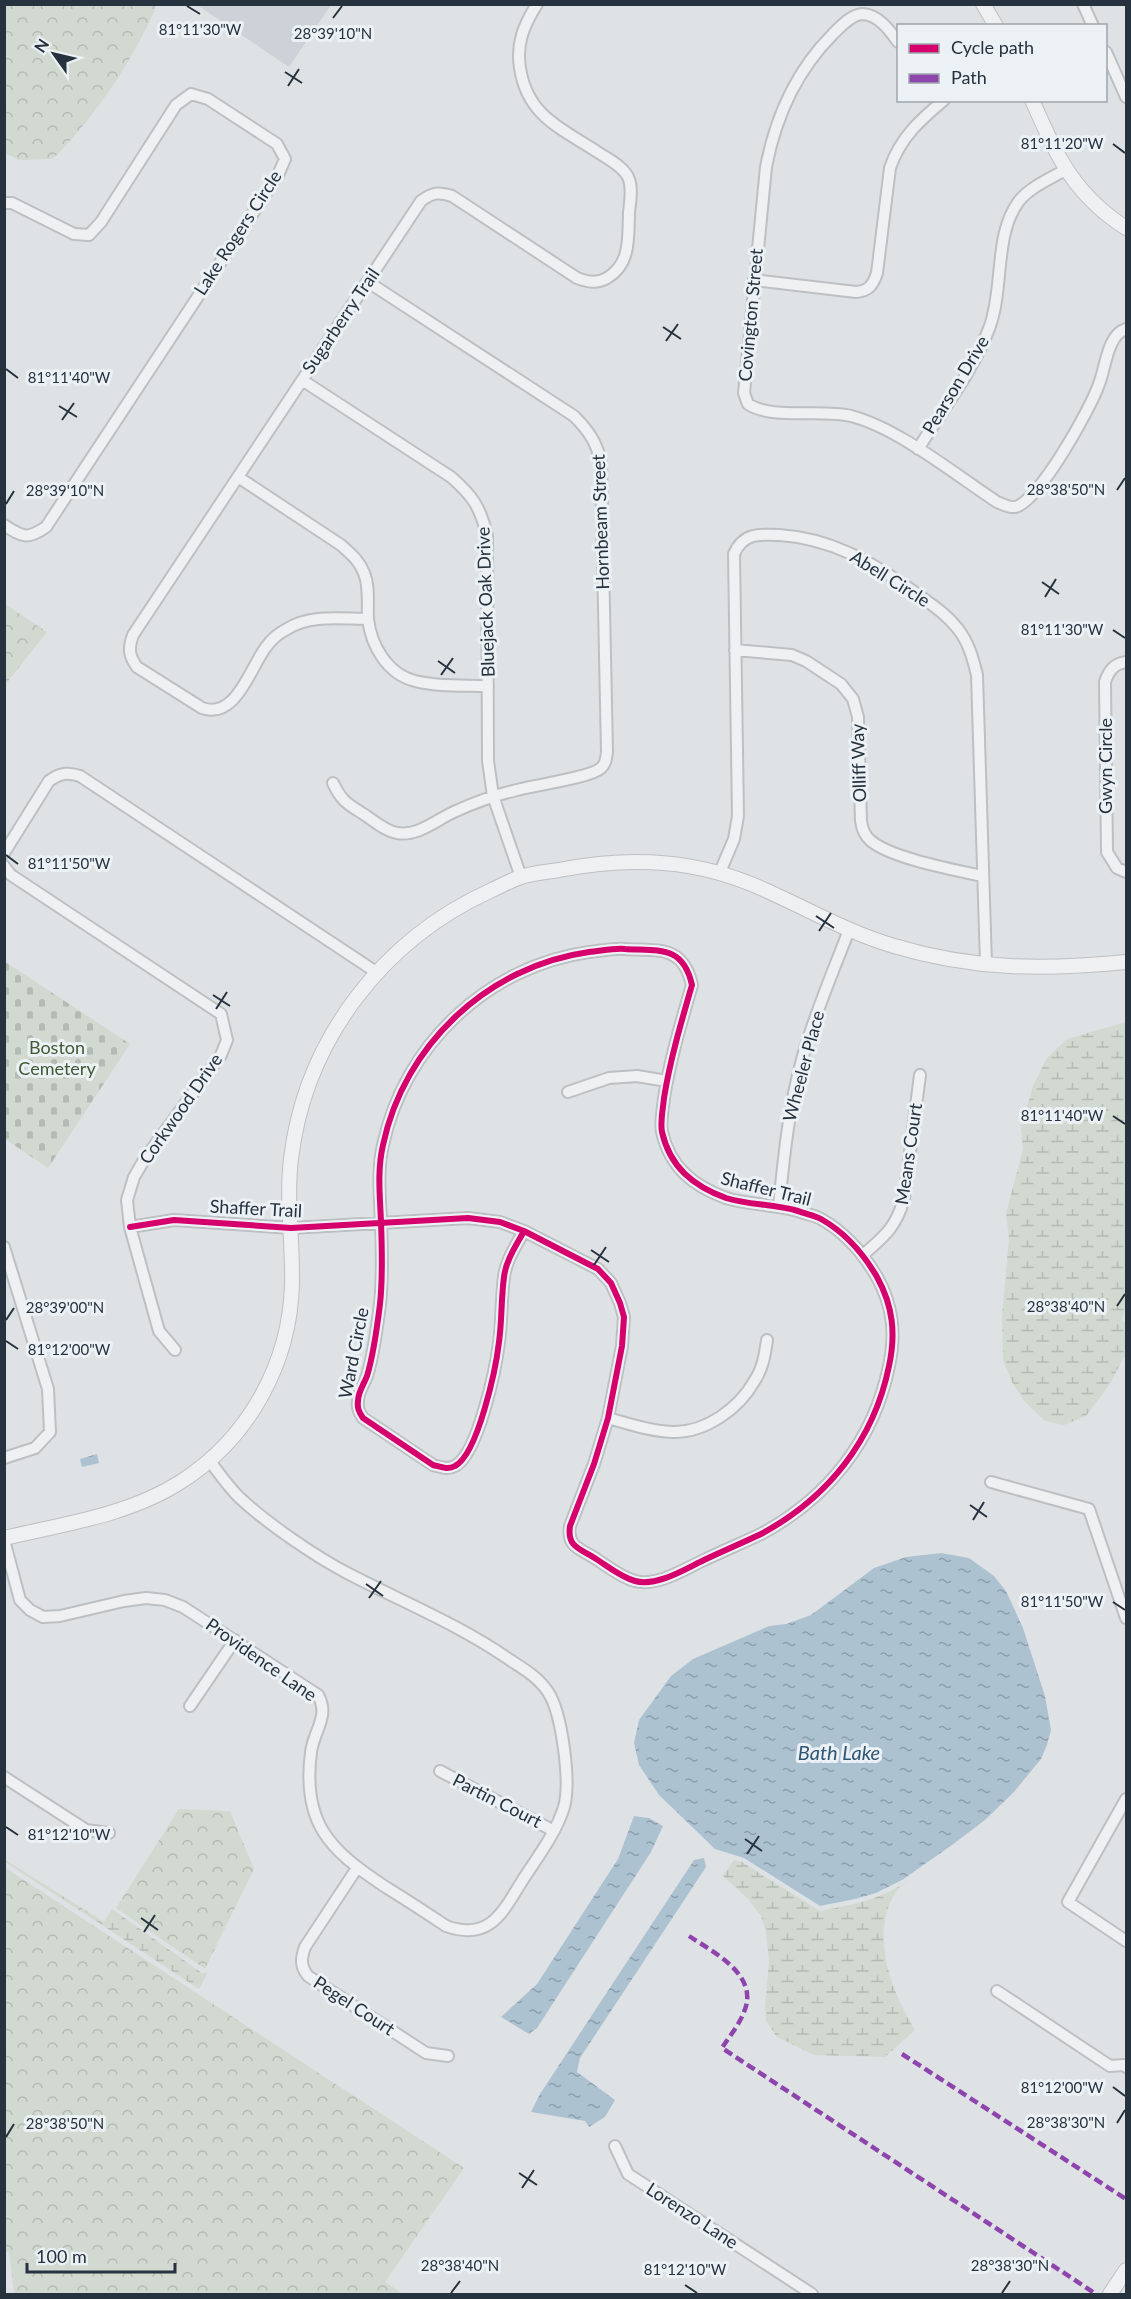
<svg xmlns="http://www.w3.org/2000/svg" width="1131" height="2299" font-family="Lato,sans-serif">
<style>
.built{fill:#cdd2d8}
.forest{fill:url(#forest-crowns)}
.wetland{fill:url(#wetland-marsh)}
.cemetery{fill:url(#cemetery-stones)}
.water{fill:url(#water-ripples)}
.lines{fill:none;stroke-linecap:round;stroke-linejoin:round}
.minor-casing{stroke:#bdc0c3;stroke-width:14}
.tertiary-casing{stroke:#bdc0c3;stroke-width:16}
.minor{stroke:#eff0f1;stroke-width:10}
.tertiary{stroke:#eff0f1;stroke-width:14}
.quiet{stroke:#8e44ad;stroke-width:4.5;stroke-dasharray:9 4.5;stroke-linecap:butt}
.cycleway-casing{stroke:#ecf1f5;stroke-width:10}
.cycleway{stroke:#d6006c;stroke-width:6}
.ticks{fill:none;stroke:#26323e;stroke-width:2}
.labels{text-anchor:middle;stroke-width:6;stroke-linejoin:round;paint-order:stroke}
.street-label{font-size:18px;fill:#26323e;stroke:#ecf1f5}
.park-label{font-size:18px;fill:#405a33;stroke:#ecf1f5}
.water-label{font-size:20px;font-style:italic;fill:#2f5673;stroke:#ecf1f5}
.ticks-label{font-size:15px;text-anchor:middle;fill:#26323e;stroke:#ecf1f5;stroke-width:6;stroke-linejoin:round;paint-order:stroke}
</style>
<defs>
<pattern id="forest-crowns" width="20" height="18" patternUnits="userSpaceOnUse" patternTransform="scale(1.5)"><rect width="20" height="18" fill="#d1d9d0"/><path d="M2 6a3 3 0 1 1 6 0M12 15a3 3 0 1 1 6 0" fill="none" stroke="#b3bbb4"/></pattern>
<pattern id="wetland-marsh" width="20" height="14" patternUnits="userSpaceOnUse" patternTransform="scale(1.5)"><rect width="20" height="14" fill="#d1d9d0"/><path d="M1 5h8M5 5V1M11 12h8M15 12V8" fill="none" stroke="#b3bbb4"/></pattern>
<pattern id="cemetery-stones" width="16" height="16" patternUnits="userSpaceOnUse" patternTransform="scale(1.5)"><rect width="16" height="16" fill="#d1d9d0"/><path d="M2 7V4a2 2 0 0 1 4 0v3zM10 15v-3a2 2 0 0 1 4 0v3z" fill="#b3bbb4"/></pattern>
<pattern id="water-ripples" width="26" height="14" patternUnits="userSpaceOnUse" patternTransform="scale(1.5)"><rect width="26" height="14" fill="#acc2d1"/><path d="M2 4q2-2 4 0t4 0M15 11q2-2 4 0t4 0" fill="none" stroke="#8c9eab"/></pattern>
</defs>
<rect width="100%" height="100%" fill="#dfe2e5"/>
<!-- built -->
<path class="built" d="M 197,5 L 331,5 L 289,67 Z"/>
<!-- forest -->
<path class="forest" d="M 154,4 L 156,7 C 131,64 96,115 53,159 L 19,160 L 5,153 L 5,5 Z
M 5,604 L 47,632 L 5,685 Z
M 179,1809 L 230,1811 L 254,1869 L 205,1969 L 116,1908 Z
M 4,1859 L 104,1922 L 102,1925 L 5,1862 Z
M 4,1867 L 464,2168 L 385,2282 L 403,2294 L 17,2294 L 14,2292 L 9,2252 L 4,2253 Z"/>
<!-- wetland -->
<path class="wetland" d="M 1126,1022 L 1126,1308 L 1122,1320 L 1126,1324 L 1126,1353 L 1110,1384 L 1086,1416 L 1064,1425 L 1045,1421 L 1025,1402 L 1012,1382 L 1003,1360 L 1002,1316 L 1009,1238 L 1006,1214 L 1023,1149 L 1021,1127 L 1033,1086 L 1047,1058 L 1067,1039 Z
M 734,1860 L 742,1862 L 820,1911 C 852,1905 884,1899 910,1879 C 906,1883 899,1887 896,1892 C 869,1934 891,1991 915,2030 L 885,2057 L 814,2055 L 777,2037 L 766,2021 L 765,2007 L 769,1961 L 766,1932 L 761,1916 L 748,1899 L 723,1876 Z
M 112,1909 L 202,1973 L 208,1972 L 199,1989 L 102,1925 Z"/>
<!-- cemetery -->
<path class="cemetery" d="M 4,961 L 130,1044 L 48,1168 L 5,1139 Z"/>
<!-- water -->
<path class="water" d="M 97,1454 L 99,1463 L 82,1467 L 80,1459 Z
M 941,1553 L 969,1558 L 994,1576 L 1006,1591 L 1023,1628 L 1045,1696 L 1051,1730 L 1047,1745 L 1041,1759 L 1014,1792 L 985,1820 L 952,1845 L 902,1880 L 876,1893 L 855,1899 L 820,1906 L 744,1858 L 715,1849 L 659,1795 L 639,1765 L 634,1743 L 639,1720 L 671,1676 L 693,1659 L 769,1626 L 786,1624 L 811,1615 L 874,1568 L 906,1557 Z
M 634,1816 L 649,1818 L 663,1826 L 651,1852 L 537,2028 L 529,2034 L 501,2017 L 537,1984 L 618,1859 Z
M 704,1858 L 706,1867 L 580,2058 L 577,2072 L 615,2100 L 605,2117 L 589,2127 L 585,2121 L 531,2112 L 540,2094 L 694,1860 Z"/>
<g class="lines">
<!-- minor casing -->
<g class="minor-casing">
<path id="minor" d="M 1083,4 L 1093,26
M 898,42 C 890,31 879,15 863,14 C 852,14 841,26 833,34 C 796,71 776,115 766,167 L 744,393 L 748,404 C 772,420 820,409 851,416 C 898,428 956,475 997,502 C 1003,504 1008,508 1015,507 C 1038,503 1091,408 1099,384 C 1106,367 1107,335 1126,329
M 1106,52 L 1126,97
M 4,203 L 12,203 L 74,234 L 89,235 L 101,222 L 176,105 L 191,94 L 208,99 L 277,144 L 285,159 L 278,175 L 46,527 C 27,540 23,537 4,525
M 754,280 L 856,292 C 869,291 873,285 877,273 L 890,168 C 900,138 920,120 944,100
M 302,380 L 451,477 C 473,496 480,507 487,535 L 488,761 L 493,796 L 521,877
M 918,449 C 943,409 974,370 990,326 C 1004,286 994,234 1019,201 C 1030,187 1050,179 1065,170
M 238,477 L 341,545 C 351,554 359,560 364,573 C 370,587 367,604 368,619 C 371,645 387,674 415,681 C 438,687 464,685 488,686
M 368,619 C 342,619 310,614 287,629 C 279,633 271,640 266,647 C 250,668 236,720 202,708 L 137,667 C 129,656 128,649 133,635 L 421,201 C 433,192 439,192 452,196 L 577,278 C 588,282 597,284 607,278 C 631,264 628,238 629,213 C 630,202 633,187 628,177 C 623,166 606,158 596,151 C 560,128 527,115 520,68 C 516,43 524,25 537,4
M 735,650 L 792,655 L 806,661 L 841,684 L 853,699 L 858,717 L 861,821 C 862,829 865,836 871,841 C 891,858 955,870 982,876
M 1126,662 C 1114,664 1109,670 1105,682 L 1107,852 L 1117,868 L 1126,872
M 333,783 C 342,802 348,804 365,815 C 374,821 385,831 397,833 C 418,837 437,819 456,811 C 476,802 495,795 517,790 C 534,785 590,778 601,768 C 606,763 606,759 607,752 L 601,463 C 597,443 589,431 574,416 L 368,282
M 4,853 L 49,781 C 60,773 67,772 80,776 L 376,972
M 4,866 L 11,875 L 221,1014 L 227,1040 L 221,1055 L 144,1160 L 134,1177 L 127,1200 L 130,1227 L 159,1331 L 175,1350
M 720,872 L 734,839 L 738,816 L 734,554 C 743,533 759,534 779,535 C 830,538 872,562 913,591 C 929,603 946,613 958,629 C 969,643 973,659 977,675 L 986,964
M 568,1092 L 609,1078 L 637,1076 L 667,1081
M 779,1206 C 784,1155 789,1105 803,1056 C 815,1013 833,972 849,930
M 130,1227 L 174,1220 L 291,1228 L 468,1218 L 500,1222 L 524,1231 L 598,1269 L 611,1283 L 620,1303 L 624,1317 L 622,1346 L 608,1418 L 594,1464 L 570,1526 C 567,1546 578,1548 593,1557 C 606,1565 620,1577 635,1581 C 657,1587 685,1569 704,1560 C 723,1551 742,1543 761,1534 C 828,1498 874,1440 889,1366 C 896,1334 893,1306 877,1277 C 863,1253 846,1233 821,1219 C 814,1215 805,1214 798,1211 C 774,1204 748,1205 726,1198 C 693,1186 670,1167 662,1132 C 660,1122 663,1109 664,1098 C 670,1060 681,1023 692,985 C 683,945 659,951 625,949 C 613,948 601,951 589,952 C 488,966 404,1045 383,1145 C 377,1171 380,1196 381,1222 C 382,1248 383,1277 380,1304 C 377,1328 374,1353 367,1376 C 364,1384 358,1392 358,1401 C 357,1408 359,1412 363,1418 L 433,1465 C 441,1467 448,1470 455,1466 C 478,1454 496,1368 499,1342 C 502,1321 501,1299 504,1277 C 506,1260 516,1246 524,1231
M 4,1247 L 48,1389 L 50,1432 L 35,1448 L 4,1458
M 864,1254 C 885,1236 896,1227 904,1199 L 920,1075
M 608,1418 C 629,1424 650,1431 672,1432 C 705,1433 739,1409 755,1380 C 763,1368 765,1354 767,1340
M 991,1482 L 1089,1509 L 1126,1618
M 4,1540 L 20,1600 L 30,1610 L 43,1617 L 60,1616 L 124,1601 L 146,1598 L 165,1600 L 183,1607 L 318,1695 C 330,1716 314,1730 311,1752 C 302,1822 328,1849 384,1886 C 405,1899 425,1912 446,1926 C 491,1942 503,1911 524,1878 C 539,1855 556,1833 564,1807 C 571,1782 562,1713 548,1692 C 538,1677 524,1669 510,1660 C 460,1625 403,1602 349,1574 C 316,1557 268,1524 241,1499 C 229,1488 219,1473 209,1460
M 190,1706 L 235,1640
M 440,1771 L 554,1831
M 4,1777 L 86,1830 L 109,1833
M 1126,1799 L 1068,1902 L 1126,1941
M 357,1868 L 305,1947 C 301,1958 300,1966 308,1976 L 426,2053 L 448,2056
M 997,1991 L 1110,2066 L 1124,2065 L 1126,2067
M 615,2146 L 628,2174 L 812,2294"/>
</g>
<!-- tertiary casing -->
<g class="tertiary-casing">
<path id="tertiary" d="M 983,4 L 996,26
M 1032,100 C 1057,156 1073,194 1126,228
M 4,1538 C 64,1524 130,1515 182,1481 C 249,1438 290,1363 292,1284 C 293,1243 286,1200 291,1159 C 305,1040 383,939 492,890 C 501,886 511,880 521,877 C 533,873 547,872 559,870 C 631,856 698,859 765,890 C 808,909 849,933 894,946 C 974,970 1045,970 1126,962
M 1110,2294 L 1126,2270"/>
</g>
<!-- minor -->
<use href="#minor" class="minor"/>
<!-- tertiary -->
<use href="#tertiary" class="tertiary"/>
<!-- quiet -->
<path class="quiet" d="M 689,1936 C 713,1952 760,1975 744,2012 C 739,2025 729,2037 722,2048 L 1096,2294
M 902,2054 L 1126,2199"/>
<!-- cycleway casing -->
<g class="cycleway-casing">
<path id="cycleway" d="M 130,1227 L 174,1220 L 291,1228 L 468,1218 L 500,1222 L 524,1231 L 598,1269 L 611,1283 L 620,1303 L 624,1317 L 622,1346 L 608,1418 L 594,1464 L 570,1526 C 567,1546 578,1548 593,1557 C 606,1565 620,1577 635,1581 C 657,1587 685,1569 704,1560 C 723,1551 742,1543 761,1534 C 828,1498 874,1440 889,1366 C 896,1334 893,1306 877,1277 C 863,1253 846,1233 821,1219 C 814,1215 805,1214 798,1211 C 774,1204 748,1205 726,1198 C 693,1186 670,1167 662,1132 C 660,1122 663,1109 664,1098 C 670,1060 681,1023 692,985 C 683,945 659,951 625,949 C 613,948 601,951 589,952 C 488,966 404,1045 383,1145 C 377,1171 380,1196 381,1222 C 382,1248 383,1277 380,1304 C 377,1328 374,1353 367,1376 C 364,1384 358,1392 358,1401 C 357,1408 359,1412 363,1418 L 433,1465 C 441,1467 448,1470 455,1466 C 478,1454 496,1368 499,1342 C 502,1321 501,1299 504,1277 C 506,1260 516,1246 524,1231"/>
</g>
<!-- cycleway -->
<use href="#cycleway" class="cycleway"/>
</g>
<!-- ticks -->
<path class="ticks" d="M 187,6 L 200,14M 333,18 L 342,6M 285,72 L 302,83M 288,86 L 299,69M 1113,144 L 1125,153M 663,327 L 681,339M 666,341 L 678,324M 6,369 L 18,378M 59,406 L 77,417M 62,420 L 74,403M 1117,490 L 1125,478M 6,504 L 14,491M 1042,582 L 1059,594M 1045,597 L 1056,579M 1113,630 L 1125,638M 438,661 L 455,673M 441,675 L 453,658M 6,855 L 18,864M 816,916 L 834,928M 819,931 L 831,913M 213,995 L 230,1006M 216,1009 L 227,992M 1113,1116 L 1125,1124M 591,1250 L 609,1262M 594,1265 L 606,1247M 1117,1306 L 1125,1294M 6,1320 L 14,1308M 6,1341 L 18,1349M 970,1505 L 987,1517M 973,1520 L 984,1502M 366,1584 L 383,1596M 369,1598 L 381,1581M 1113,1602 L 1125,1610M 6,1827 L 18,1835M 745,1839 L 762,1851M 747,1854 L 759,1836M 141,1918 L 158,1930M 144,1932 L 155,1915M 1113,2087 L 1125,2096M 1117,2123 L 1125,2110M 6,2137 L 14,2124M 519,2173 L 537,2185M 522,2188 L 534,2170M 685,2285 L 697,2293M 451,2293 L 460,2281M 1002,2293 L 1010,2281"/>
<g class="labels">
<!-- street labels -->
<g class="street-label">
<text transform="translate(238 233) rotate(-57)" y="6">Lake Rogers Circle</text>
<text transform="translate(751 315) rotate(-85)" y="6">Covington Street</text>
<text transform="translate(341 321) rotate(-56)" y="6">Sugarberry Trail</text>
<text transform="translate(956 385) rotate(-59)" y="6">Pearson Drive</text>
<text transform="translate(601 522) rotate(-92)" y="6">Hornbeam Street</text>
<text transform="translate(890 579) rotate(32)" y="6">Abell Circle</text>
<text transform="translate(486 602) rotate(-92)" y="6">Bluejack Oak Drive</text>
<text transform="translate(859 763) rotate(-92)" y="6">Olliff Way</text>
<text transform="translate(1106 766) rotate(-90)" y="6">Gwyn Circle</text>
<text transform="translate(804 1066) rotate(-75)" y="6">Wheeler Place</text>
<text transform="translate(181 1109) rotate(-55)" y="6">Corkwood Drive</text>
<text transform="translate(909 1154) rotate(-82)" y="6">Means Court</text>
<text transform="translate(766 1189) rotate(14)" y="6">Shaffer Trail</text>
<text transform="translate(256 1209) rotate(3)" y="6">Shaffer Trail</text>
<text transform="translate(354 1353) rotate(-79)" y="6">Ward Circle</text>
<text transform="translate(261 1660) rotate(35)" y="6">Providence Lane</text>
<text transform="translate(497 1801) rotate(27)" y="6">Partin Court</text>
<text transform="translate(354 2006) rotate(33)" y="6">Pegel Court</text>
<text transform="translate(692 2216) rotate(33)" y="6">Lorenzo Lane</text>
</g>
<!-- park labels -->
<g class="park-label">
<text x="57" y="1054">Boston<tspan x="57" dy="21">Cemetery</tspan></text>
</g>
<!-- water labels -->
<g class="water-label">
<text x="839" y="1760">Bath Lake</text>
</g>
</g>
<g class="ticks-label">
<text x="200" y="35">81°11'30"W</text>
<text x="333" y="39">28°39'10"N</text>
<text x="1062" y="149">81°11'20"W</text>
<text x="69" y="383">81°11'40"W</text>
<text x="1066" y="495">28°38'50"N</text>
<text x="65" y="496">28°39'10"N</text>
<text x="1062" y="635">81°11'30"W</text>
<text x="69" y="869">81°11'50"W</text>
<text x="1062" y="1121">81°11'40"W</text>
<text x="1066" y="1312">28°38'40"N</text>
<text x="65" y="1313">28°39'00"N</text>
<text x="69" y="1355">81°12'00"W</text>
<text x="1062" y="1607">81°11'50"W</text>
<text x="69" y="1840">81°12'10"W</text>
<text x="1062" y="2093">81°12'00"W</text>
<text x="1066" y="2128">28°38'30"N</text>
<text x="65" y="2129">28°38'50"N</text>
<text x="460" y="2271">28°38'40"N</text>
<text x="1010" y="2271">28°38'30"N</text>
<text x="685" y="2275">81°12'10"W</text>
</g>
<!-- border -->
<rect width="1131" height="2299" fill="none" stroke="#26323e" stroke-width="12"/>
<!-- legend -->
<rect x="897" y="24" width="210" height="78" fill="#ecf1f5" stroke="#9da5ac" stroke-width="1.5"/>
<rect x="909" y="44" width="30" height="9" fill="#d6006c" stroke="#9da5ac" stroke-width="1.5"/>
<text x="951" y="54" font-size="18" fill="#26323e">Cycle path</text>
<rect x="909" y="74" width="30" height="9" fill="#8e44ad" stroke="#9da5ac" stroke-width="1.5"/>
<text x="951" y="84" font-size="18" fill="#26323e">Path</text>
<!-- north arrow -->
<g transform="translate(54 54) rotate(304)" stroke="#ecf1f5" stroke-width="4.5" paint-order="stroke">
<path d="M0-4.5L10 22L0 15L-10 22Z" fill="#26323e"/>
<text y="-9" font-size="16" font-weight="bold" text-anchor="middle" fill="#26323e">N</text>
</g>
<!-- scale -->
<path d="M27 2263v9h148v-9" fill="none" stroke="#26323e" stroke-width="3"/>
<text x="36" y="2263" font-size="18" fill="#26323e" stroke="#ecf1f5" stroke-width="4.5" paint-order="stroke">100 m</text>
</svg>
